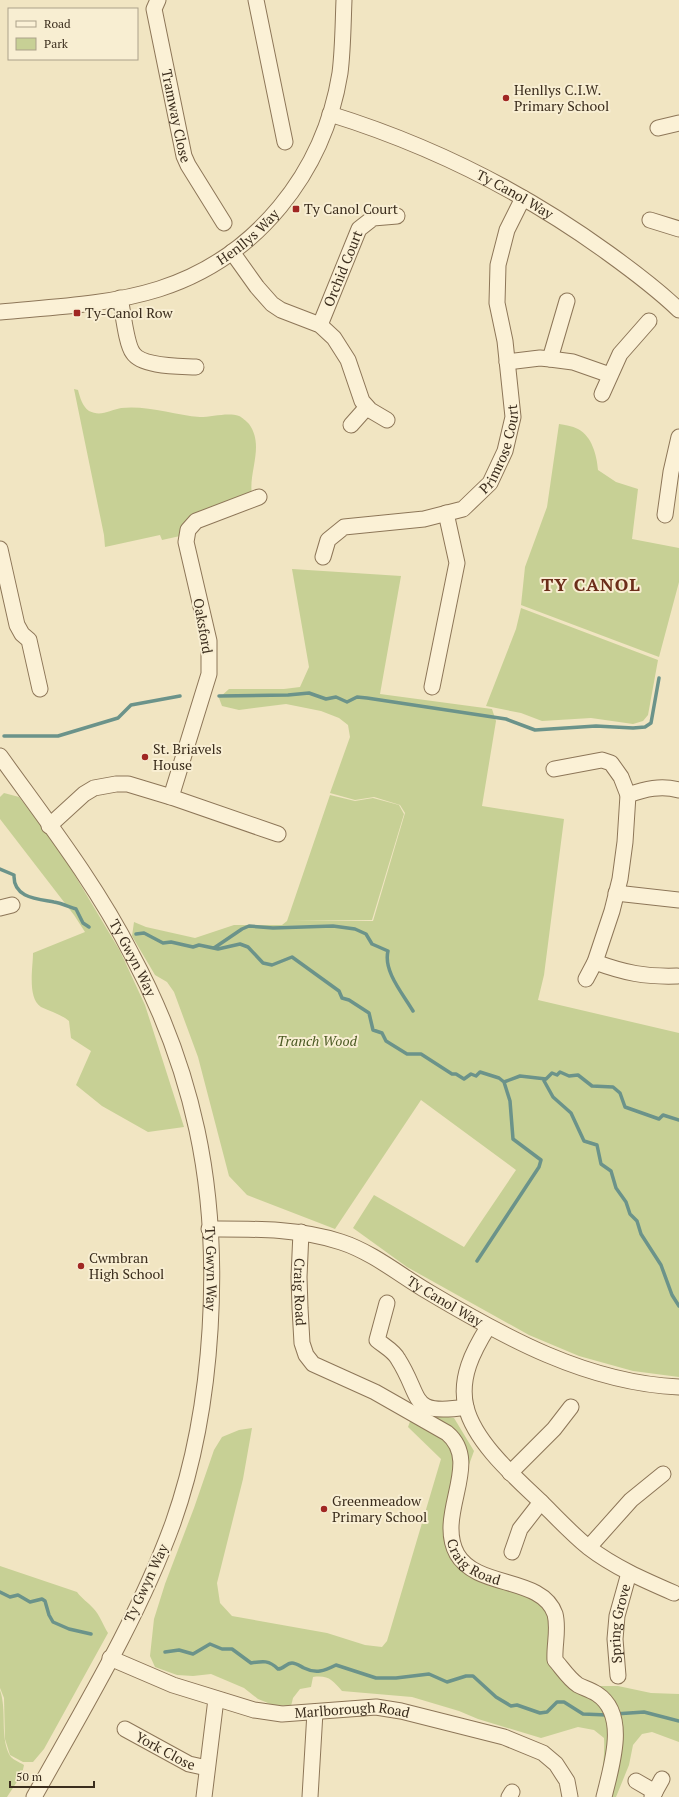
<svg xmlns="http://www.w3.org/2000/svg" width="679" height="1797" font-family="'PT Serif',serif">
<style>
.green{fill:#c7d095}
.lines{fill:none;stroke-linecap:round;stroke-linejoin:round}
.stream{stroke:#6b938a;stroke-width:3.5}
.minor-casing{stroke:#8d7658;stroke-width:17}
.minor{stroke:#fbf1d6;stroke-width:15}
.poi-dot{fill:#a02723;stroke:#f8eed2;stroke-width:1.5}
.labels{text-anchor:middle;stroke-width:4;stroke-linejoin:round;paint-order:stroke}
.poi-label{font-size:14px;fill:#3b2d1d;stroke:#f8eed2;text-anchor:start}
.street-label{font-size:14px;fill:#3b2d1d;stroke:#f8eed2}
.park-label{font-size:14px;font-style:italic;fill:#4a5922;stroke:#f8eed2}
.district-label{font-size:18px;font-weight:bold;letter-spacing:1px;fill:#6b2d19;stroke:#f8eed2}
</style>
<rect width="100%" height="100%" fill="#f1e5c2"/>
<!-- green -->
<path class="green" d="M 74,389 L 78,390 C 80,397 82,406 89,411 C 101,417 110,410 121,408 C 147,405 174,415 200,417 C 212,417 228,412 239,416 C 242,417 247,422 249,424 C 265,446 248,472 252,495 L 180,536 L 162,540 L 160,535 L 105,547 L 104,535 Z
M 559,424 C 565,425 572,426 578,429 C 592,436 597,456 598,470 L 616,482 L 638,489 L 632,539 L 679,548 L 679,582 L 659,657 L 521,605 L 525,567 L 547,507 Z
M 292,569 L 401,576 L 380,694 L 492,709 L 496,721 L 482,806 L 564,819 L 544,975 L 538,1000 L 679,1033 L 679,1377 L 633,1371 L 579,1356 L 529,1335 L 407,1267 L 353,1228 L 374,1195 L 464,1247 L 516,1170 L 421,1100 L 335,1229 L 247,1195 L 229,1176 L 198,1057 L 174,992 L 167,982 L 155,975 L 132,936 L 134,922 L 146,927 L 195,938 L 234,925 L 282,925 L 287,921 L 330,795 L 355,801 L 373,798 L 399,805 L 404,814 L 372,920 L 291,921 L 373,921 L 405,813 L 400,805 L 374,797 L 355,800 L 330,793 L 350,737 L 348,725 L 339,718 L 321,711 L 286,704 L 239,710 L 222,706 L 219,698 L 229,689 L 284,689 L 300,687 L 309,667 Z
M 521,608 L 658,660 L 648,715 L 643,721 L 633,724 L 591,718 L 542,721 L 521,713 L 486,706 L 516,629 Z
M 4,793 L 19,797 L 58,847 L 120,951 L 145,1005 L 184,1127 L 148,1132 L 102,1106 L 76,1085 L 91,1051 L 71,1038 L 69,1021 C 61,1014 51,1012 41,1007 C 27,998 33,968 33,953 L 85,932 L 74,915 L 0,819 L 0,797 Z
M 415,1408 L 442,1416 L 454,1418 L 474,1451 L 466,1473 L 456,1521 L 461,1565 L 541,1603 C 553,1621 550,1632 547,1653 L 590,1686 L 618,1686 L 651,1693 L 679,1694 L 679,1742 L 652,1732 L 642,1734 L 633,1745 L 629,1765 L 616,1797 L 597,1797 C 602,1777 605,1758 604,1738 L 594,1730 L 578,1727 L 541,1738 L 478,1719 L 459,1711 L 412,1697 L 342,1691 C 332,1680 329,1675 313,1677 L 311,1687 L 300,1689 L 293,1698 L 291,1706 L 273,1705 L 258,1699 L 244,1688 L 211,1674 L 193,1676 L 177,1675 L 155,1667 L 150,1656 L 154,1619 L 165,1584 L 194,1508 L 214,1450 L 222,1437 L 239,1430 L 252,1428 L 243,1479 L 217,1583 L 220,1603 L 232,1616 L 327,1633 L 365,1645 L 382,1647 L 387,1641 L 441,1459 L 408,1427 Z
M 0,1566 L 77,1592 C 82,1599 88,1602 93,1608 C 100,1615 103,1625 108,1633 L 44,1749 L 33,1762 L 23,1762 L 10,1755 L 5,1739 L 4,1698 L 0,1688 Z
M 0,1690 C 7,1710 0,1735 9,1754 C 11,1759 19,1762 24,1765 L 22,1774 L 7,1797 L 0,1797 Z"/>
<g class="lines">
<!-- stream -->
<path class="stream" d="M 219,696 L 288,695 L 309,693 L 326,699 L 336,697 L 347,702 L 357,697 L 367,698 L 506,719 L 535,730 L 596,726 L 633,728 L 645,727 L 651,723 L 659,678
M 4,736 L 58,736 L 118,718 L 131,705 L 180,696
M 0,869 L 14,875 C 13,898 37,899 54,902 C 61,903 69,907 76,909 L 83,923 L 89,927
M 136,934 L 144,933 L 163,943 L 171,942 L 193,947 L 199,945 L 218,949 L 240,944 L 248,947 L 263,963 L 272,965 L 292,957 L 339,991 L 342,998 L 349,1000 L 369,1013 L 373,1030 L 382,1033 L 386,1041 L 407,1054 L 421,1054 L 452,1074 L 456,1074 L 464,1079 L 471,1074 L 476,1076 L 480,1072 L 499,1078 L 504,1082 L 520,1076 L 546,1079 L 552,1073 L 557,1075 L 560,1072 L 569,1076 L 578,1075 L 592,1086 L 613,1087 L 620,1093 L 625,1107 L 659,1119 L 663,1115 L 679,1120
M 214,948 L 242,929 L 249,926 L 273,928 L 333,926 L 355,929 L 366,934 L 372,944 L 388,951 C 383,971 403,994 413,1011
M 543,1079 L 553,1097 L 571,1113 L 584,1141 L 597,1145 L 601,1164 L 611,1171 L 616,1188 L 626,1202 L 630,1214 L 637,1221 L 641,1234 L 661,1265 L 672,1295 L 679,1306
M 477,1261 L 539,1167 L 541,1160 L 513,1139 L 510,1101 L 504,1082
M 0,1592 L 10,1597 L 18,1595 L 30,1602 L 42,1599 L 45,1601 L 49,1615 L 53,1622 L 69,1629 L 91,1634
M 165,1652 L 179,1650 L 193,1654 L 210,1644 L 222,1649 L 232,1649 L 251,1663 C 263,1661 269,1660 278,1669 C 284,1669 286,1663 292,1663 C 296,1663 300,1666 304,1668 C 316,1674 324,1671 336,1665 L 376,1678 L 396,1678 L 429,1674 L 447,1682 L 466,1676 L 473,1676 L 496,1697 L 511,1706 L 517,1705 L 540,1713 L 547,1712 L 557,1702 L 564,1702 L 583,1714 L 607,1715
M 615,1714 L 644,1712 L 679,1721"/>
<!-- minor casing -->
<g class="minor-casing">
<g id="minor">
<path id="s1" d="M 158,0 L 154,9 L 184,156 L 188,165 L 224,223"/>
<path d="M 256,0 L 285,142"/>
<path id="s2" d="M 330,114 C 430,145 524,192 608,253 C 633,271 657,289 679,310"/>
<path d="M 658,128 L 679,123"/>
<path d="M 650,220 L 679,229"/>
<path d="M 232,252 L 257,287 L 272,304 L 281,310 L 320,325 L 334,338 L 348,360 L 362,401 L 370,410 L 387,420"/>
<path d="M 120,298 C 123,311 126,344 133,353 C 142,367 180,366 196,367"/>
<path id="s3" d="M 0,312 C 53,307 108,305 159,289 C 256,258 324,173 340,73 C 343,49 343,24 344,0"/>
<path id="s4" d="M 320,325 L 359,229 L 373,218 L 397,216"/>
<path d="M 550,359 L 573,362 L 610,375"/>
<path d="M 507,362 L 540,358 L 550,359 L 567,301"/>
<path d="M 602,394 L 620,354 L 649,321"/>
<path d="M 351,425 L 367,407"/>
<path d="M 665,515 L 671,472 L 679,437"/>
<path d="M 0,549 L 17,625 L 22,634 L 29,640 L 40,689"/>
<path id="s5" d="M 323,557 L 328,540 L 344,527 L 424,519 L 463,509 L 490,483 L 505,451 L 513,417 L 505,341 L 497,303 L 498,265 L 507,230 L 523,198"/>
<path d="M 432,687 L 457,563 L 446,513"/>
<path id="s6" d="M 0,756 C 46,820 96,884 132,955 C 161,1009 184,1070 197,1130 C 223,1251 214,1407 173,1523 C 138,1619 83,1709 34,1797"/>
<path d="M 554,769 L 602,760 L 611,763 L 621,777 L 628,795 L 625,842 L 620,879 L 612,911 L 595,962 L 586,979"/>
<path d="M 628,795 C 645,789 661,785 679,790"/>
<path d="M 171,797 L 209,674 L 209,641 L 186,542 L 188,530 L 196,521 L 259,497"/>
<path d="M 49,826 L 84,794 L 94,788 L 116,784 L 128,784 L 171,797 L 278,834"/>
<path d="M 616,893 L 679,900"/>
<path d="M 0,908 L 12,905"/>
<path d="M 595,962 C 625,973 645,977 677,976"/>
<path id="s7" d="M 209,1229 C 254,1229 298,1228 341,1242 C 372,1252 400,1275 427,1291 C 504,1337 587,1383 679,1387"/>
<path id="s8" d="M 301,1232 L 299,1277 L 300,1308 L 302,1343 L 306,1355 L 313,1364 L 375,1392 L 447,1433 C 483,1463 435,1514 457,1554 C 477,1589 542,1576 555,1614 C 559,1629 554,1645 555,1660 C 562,1668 569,1679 578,1685 C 584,1688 591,1690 597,1694 C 629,1715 611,1767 604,1797"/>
<path d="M 387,1303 L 377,1340 C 384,1346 394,1351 398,1359 C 423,1398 408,1416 466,1407"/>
<path d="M 488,1327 C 473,1351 459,1378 466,1407 C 475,1443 516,1478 542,1503 C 557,1518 572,1534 588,1547 C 614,1567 644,1580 674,1593"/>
<path d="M 510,1473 L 554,1429 L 571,1407"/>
<path d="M 589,1547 L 631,1500 L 663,1474"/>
<path d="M 512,1552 L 520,1529 L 541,1502"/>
<path id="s9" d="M 110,1658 L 173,1685 L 254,1710 L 282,1714 L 376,1707 L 401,1711 L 504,1737 L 543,1753 L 556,1764 L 567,1781 L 570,1797"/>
<path id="s10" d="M 618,1676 L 615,1639 L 617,1616 L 629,1573"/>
<path id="s11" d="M 125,1729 L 189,1764 L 207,1768"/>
<path d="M 636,1781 L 655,1792"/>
<path d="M 204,1797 L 216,1699"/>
<path d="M 310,1797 L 315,1712"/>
<path d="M 509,1797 L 512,1792"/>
<path d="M 652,1797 L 662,1779"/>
</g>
</g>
<!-- minor -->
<use href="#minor" class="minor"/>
</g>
<!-- markers -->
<g class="poi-dot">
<circle cx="506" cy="98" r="4"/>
<rect x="292" y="205" width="8" height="8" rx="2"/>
<rect x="73" y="309" width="8" height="8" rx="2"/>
<circle cx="145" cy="757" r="4"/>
<circle cx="81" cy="1266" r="4"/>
<circle cx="324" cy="1509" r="4"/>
</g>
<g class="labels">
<!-- poi labels -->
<g class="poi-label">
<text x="514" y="95">Henllys C.I.W.<tspan x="514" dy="16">Primary School</tspan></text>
<text x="304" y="214">Ty Canol Court</text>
<text x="85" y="318">Ty-Canol Row</text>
<text x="153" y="754">St. Briavels<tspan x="153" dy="16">House</tspan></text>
<text x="89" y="1263">Cwmbran<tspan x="89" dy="16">High School</tspan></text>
<text x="332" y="1506">Greenmeadow<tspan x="332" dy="16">Primary School</tspan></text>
</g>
<!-- street labels -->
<g class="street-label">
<text dy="5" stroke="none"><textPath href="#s1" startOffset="119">Tramway Close</textPath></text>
<text dy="5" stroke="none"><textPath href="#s2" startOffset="202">Ty Canol Way</textPath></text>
<text dy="5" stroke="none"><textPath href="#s3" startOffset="265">Henllys Way</textPath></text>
<text dy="5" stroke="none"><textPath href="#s4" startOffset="61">Orchid Court</textPath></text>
<text dy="5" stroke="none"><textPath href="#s5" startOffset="232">Primrose Court</textPath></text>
<text transform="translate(203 626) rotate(80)" y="5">Oaksford</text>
<text dy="5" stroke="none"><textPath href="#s6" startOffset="242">Ty Gwyn Way</textPath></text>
<text dy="5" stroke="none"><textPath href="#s6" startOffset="566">Ty Gwyn Way</textPath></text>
<text dy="5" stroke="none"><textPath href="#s8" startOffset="60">Craig Road</textPath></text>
<text dy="5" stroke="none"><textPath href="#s7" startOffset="253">Ty Canol Way</textPath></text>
<text dy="5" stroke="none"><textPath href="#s8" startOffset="431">Craig Road</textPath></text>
<text transform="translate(146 1583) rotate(-65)" y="5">Ty Gwyn Way</text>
<text dy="5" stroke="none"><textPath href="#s10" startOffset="53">Spring Grove</textPath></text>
<text dy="5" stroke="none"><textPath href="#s9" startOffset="252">Marlborough Road</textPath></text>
<text dy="5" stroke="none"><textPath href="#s11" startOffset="46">York Close</textPath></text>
</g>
<!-- park labels -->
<g class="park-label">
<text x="317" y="1046">Tranch Wood</text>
</g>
<!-- district labels -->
<g class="district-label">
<text x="591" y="591">TY CANOL</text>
</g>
</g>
<!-- legend -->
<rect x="8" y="8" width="130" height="52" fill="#f8eed2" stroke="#aca18a"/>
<rect x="16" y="21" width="20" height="6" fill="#fbf1d6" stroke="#aca18a"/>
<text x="44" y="28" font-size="12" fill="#3b2d1d">Road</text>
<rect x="16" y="38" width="20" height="12" fill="#c7d095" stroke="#aca18a"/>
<text x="44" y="48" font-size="12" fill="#3b2d1d">Park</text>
<!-- scale -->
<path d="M10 1781v6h84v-6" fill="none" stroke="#3b2d1d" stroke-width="2"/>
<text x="16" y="1781" font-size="12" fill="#3b2d1d" stroke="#f8eed2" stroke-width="3" paint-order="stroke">50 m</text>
</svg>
